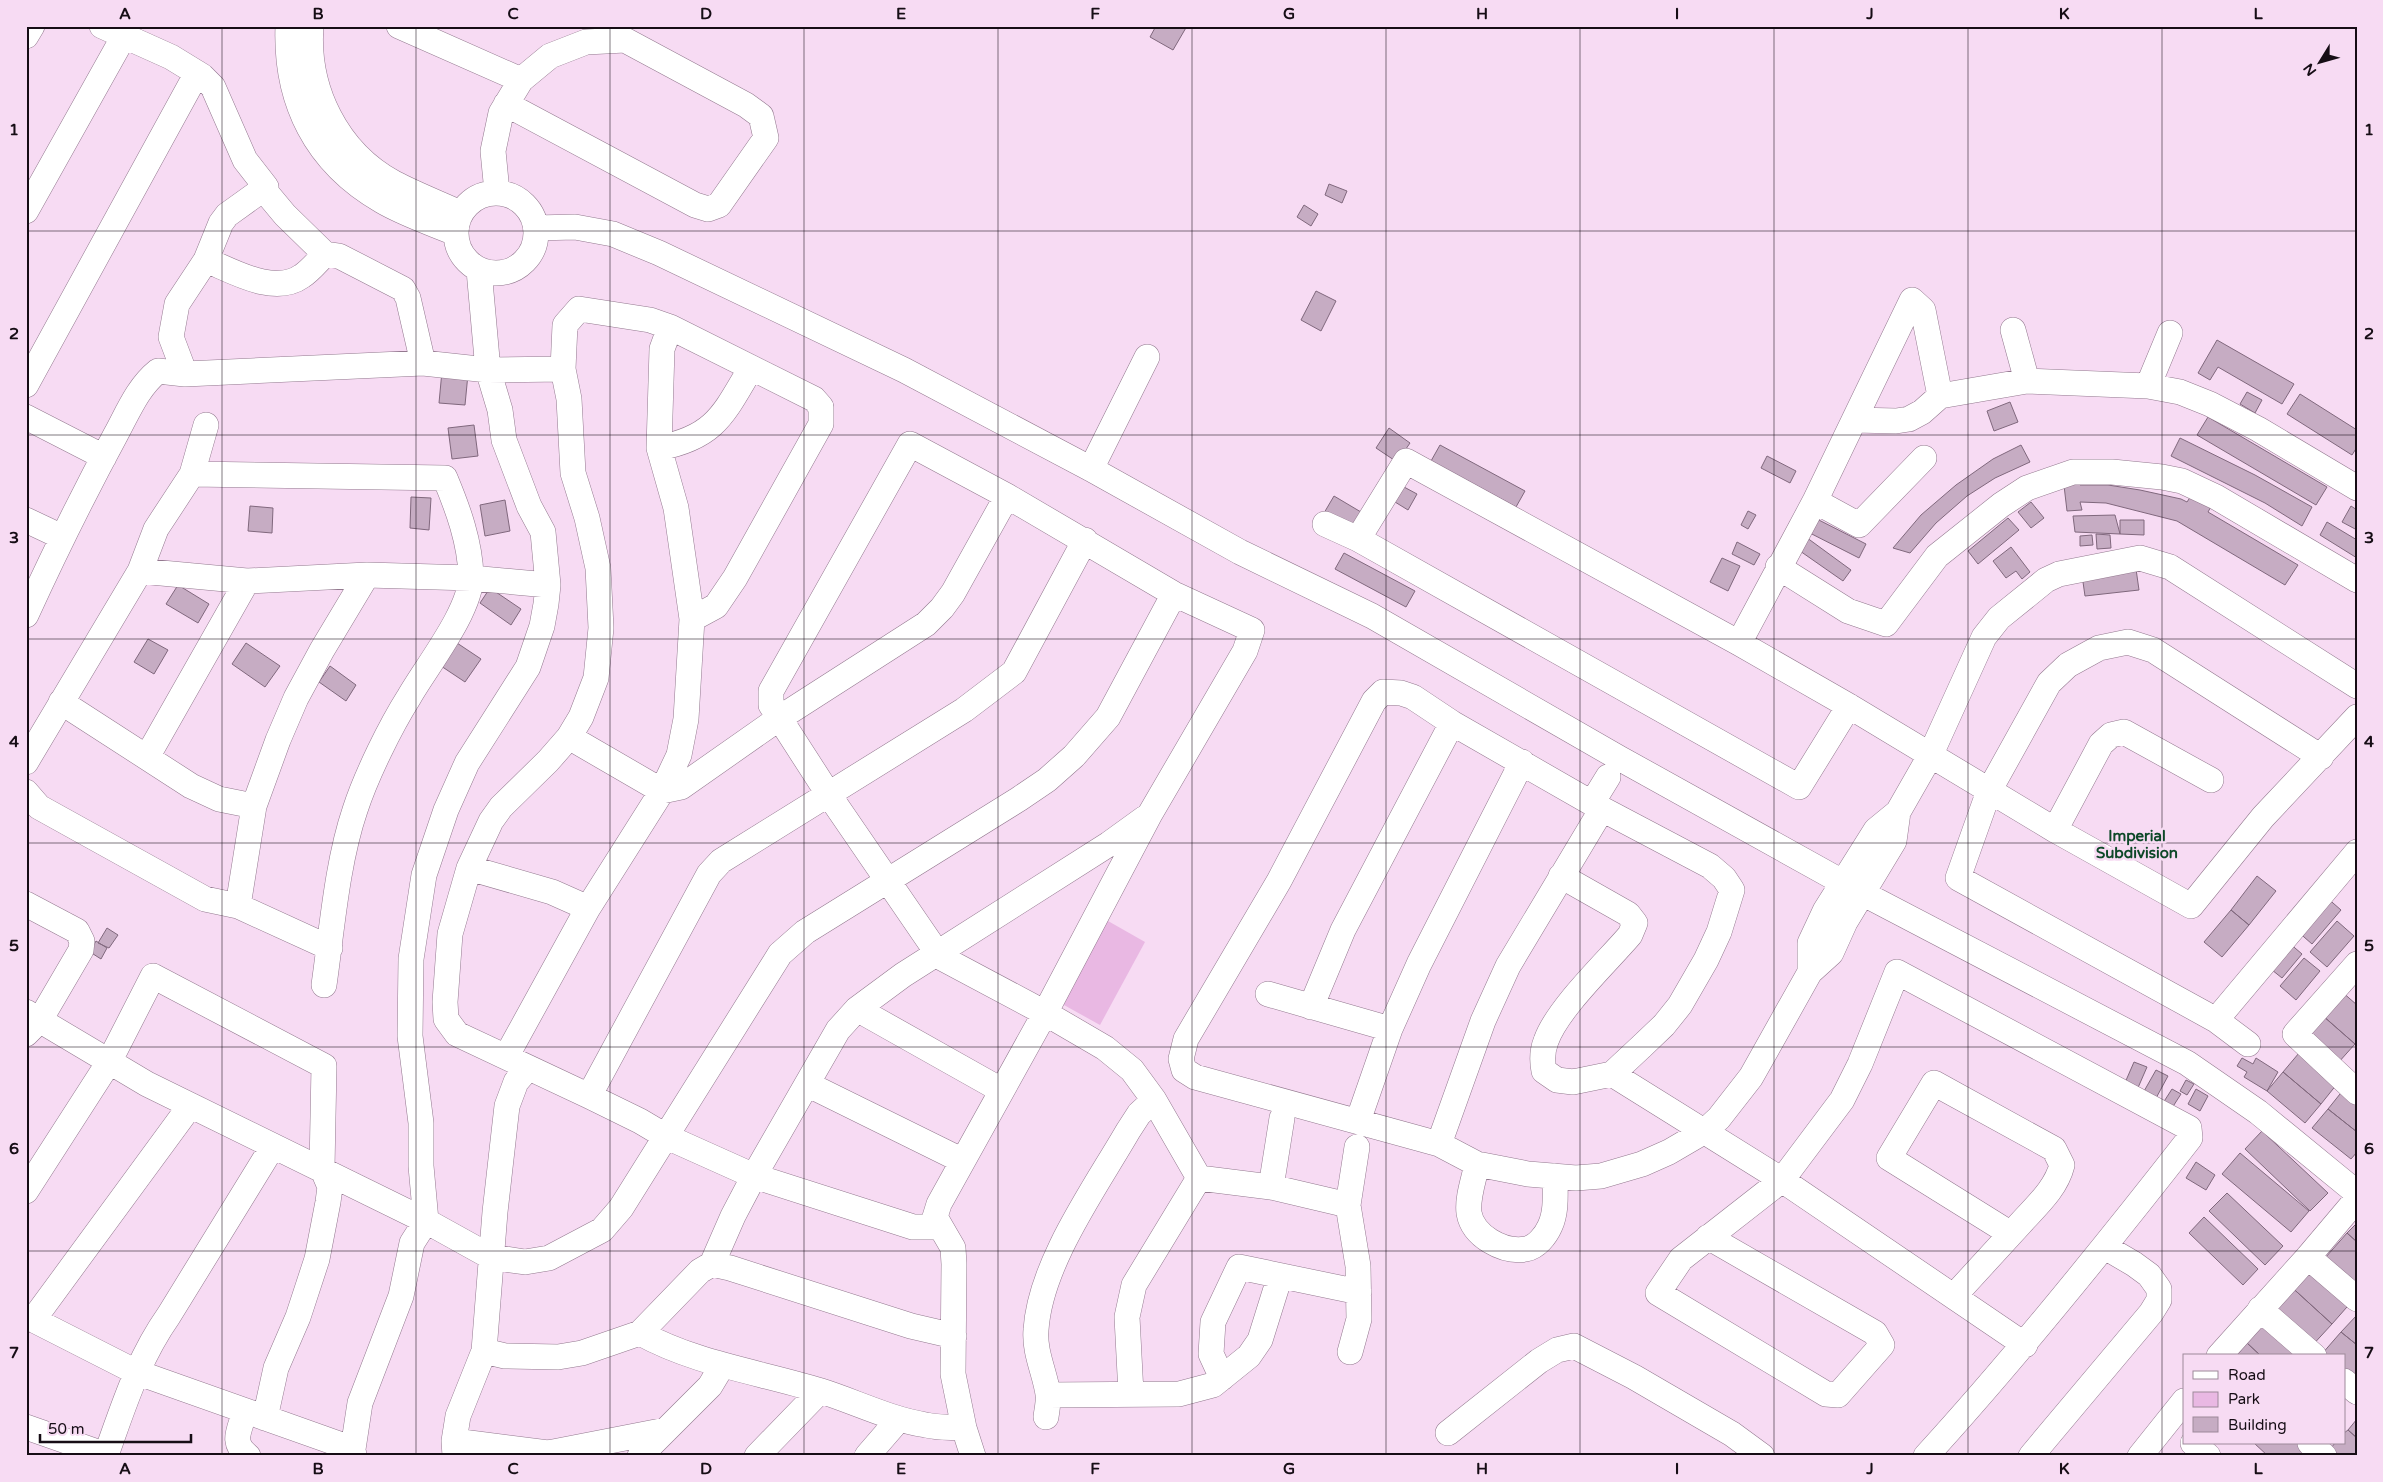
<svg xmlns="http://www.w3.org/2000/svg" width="2383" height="1482" font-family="'Varela Round',sans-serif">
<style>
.green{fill:#e9b8e3}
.building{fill:#c6acc3;stroke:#80687d}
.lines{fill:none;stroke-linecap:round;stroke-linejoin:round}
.minor-casing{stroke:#93798f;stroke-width:26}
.minor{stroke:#fff;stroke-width:25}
.grid{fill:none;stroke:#160d15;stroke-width:1;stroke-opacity:0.55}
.labels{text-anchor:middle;stroke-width:5;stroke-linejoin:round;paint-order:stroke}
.neighbourhood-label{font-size:15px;font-weight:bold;fill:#0d4828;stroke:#f7dbf3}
.neatline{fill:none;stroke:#160d15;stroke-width:2}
.grid-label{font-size:16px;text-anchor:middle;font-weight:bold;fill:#160d15}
</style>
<rect width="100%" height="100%" fill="#f7dbf3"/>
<!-- green -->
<path class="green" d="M 1101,917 L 1145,942 L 1100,1025 L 1055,1000 Z"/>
<!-- building -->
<path class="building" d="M 1156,26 L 1187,26 L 1173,50 L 1150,37 Z
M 1329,184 L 1347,191 L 1342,203 L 1325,195 Z
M 1304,205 L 1318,214 L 1311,226 L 1297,217 Z
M 1316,291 L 1336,301 L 1321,331 L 1301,320 Z
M 2217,340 L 2294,384 L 2282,404 L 2218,367 L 2210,380 L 2198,373 Z
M 442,371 L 468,374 L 465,405 L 439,403 Z
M 2247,392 L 2262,400 L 2255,413 L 2240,404 Z
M 2300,394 L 2357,430 L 2357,447 L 2352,455 L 2287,414 Z
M 2010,402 L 2018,422 L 1994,431 L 1987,411 Z
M 2208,417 L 2327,487 L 2316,505 L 2197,435 Z
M 474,425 L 478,456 L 452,459 L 448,428 Z
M 1389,428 L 1410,443 L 1397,462 L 1376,448 Z
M 2180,438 L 2255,475 L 2312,507 L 2302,526 L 2265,503 L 2171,456 Z
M 1440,445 L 1525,491 L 1516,507 L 1431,461 Z
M 2021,445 L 2030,462 L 1995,478 L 1967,496 L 1936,523 L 1910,553 L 1893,548 L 1921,515 L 1956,485 L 1993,459 Z
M 1767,456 L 1796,471 L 1790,483 L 1761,468 Z
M 2080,474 L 2080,485 L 2108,485 L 2140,490 L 2181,499 L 2187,502 L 2193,493 L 2213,503 L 2208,512 L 2298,565 L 2285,585 L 2177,521 L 2106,503 L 2080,502 L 2082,510 L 2067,511 L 2063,477 Z
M 1404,487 L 1417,494 L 1408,510 L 1395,502 Z
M 1334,496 L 1366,515 L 1356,531 L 1324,513 Z
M 411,497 L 431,498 L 429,530 L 410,528 Z
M 505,500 L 510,531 L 485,536 L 480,505 Z
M 2031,502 L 2044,518 L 2031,528 L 2018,512 Z
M 250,506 L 273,508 L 272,533 L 248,531 Z
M 2351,506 L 2357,510 L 2357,530 L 2342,522 Z
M 1748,511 L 1756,515 L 1748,529 L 1741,525 Z
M 1809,515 L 1866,544 L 1859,558 L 1802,529 Z
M 2115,515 L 2120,534 L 2075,532 L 2073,516 Z
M 2008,518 L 2019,530 L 1978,564 L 1968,551 Z
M 2120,520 L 2144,520 L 2144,535 L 2120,534 Z
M 2327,522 L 2357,540 L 2357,558 L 2320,535 Z
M 1799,532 L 1851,570 L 1843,581 L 1790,544 Z
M 2096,534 L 2110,535 L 2111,548 L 2097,549 Z
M 2092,535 L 2093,545 L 2080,546 L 2080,536 Z
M 1737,542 L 1760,554 L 1754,565 L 1732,554 Z
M 2011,547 L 2030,572 L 2022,579 L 2016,571 L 2006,578 L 1993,561 Z
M 1344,553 L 1415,591 L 1406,607 L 1335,569 Z
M 1722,558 L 1740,566 L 1728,591 L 1710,582 Z
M 2136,569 L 2139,590 L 2085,596 L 2082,575 Z
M 178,585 L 209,604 L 198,623 L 166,604 Z
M 490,588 L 521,609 L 511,625 L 480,603 Z
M 148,639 L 168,650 L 154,674 L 134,662 Z
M 246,643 L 280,666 L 265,687 L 232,664 Z
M 457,643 L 481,659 L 465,682 L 441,666 Z
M 330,666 L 356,685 L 346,701 L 319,682 Z
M 2257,876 L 2276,891 L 2249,925 L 2231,910 Z
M 2325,896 L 2341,910 L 2312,944 L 2296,930 Z
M 2231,910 L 2249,925 L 2222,957 L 2204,942 Z
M 2337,921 L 2354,936 L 2327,967 L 2310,952 Z
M 107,928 L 118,935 L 109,948 L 98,943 Z
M 96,941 L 107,948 L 101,959 L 90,952 Z
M 2288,942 L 2302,954 L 2282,978 L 2267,966 Z
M 2304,958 L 2320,971 L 2296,1000 L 2280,986 Z
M 2341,991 L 2357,1005 L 2357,1042 L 2355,1044 L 2321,1014 Z
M 2315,1009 L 2355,1044 L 2338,1063 L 2298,1029 Z
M 2299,1053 L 2337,1084 L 2321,1104 L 2283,1072 Z
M 2242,1058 L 2253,1064 L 2256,1058 L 2278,1072 L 2267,1091 L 2244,1077 L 2247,1072 L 2237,1066 Z
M 2134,1062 L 2147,1067 L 2137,1090 L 2124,1085 Z
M 2156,1070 L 2168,1076 L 2155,1100 L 2143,1093 Z
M 2283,1072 L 2321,1104 L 2305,1123 L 2267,1091 Z
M 2186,1080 L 2194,1084 L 2187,1095 L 2180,1091 Z
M 2172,1089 L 2181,1094 L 2172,1108 L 2163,1103 Z
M 2196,1089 L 2208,1096 L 2200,1111 L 2188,1104 Z
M 2344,1089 L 2357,1100 L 2357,1132 L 2328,1109 Z
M 2328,1109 L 2357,1132 L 2357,1152 L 2351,1159 L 2312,1128 Z
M 2262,1131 L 2328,1193 L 2310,1211 L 2245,1149 Z
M 2240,1153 L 2309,1211 L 2291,1232 L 2222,1174 Z
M 2196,1162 L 2215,1175 L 2206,1190 L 2186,1178 Z
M 2227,1193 L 2283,1246 L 2265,1265 L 2209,1211 Z
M 2204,1217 L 2258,1269 L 2243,1285 L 2189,1233 Z
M 2357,1223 L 2357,1242 L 2347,1233 Z
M 2347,1233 L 2357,1242 L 2357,1287 L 2325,1258 Z
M 2308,1258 L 2354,1299 L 2332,1324 L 2286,1282 Z
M 2286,1282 L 2332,1324 L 2309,1349 L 2264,1307 Z
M 2357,1315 L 2357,1345 L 2341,1332 Z
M 2266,1322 L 2304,1356 L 2261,1356 L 2247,1343 Z
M 2341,1332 L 2357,1345 L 2357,1387 L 2344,1376 L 2344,1356 L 2321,1355 Z
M 2247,1343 L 2261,1356 L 2236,1356 Z
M 2357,1419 L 2357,1438 L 2348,1430 Z
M 2348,1430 L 2357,1438 L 2357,1456 L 2331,1456 L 2327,1453 L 2335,1443 L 2344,1443 L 2344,1433 Z
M 2254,1443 L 2304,1443 L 2313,1456 L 2268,1456 Z"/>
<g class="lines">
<!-- minor casing -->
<g class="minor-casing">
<path id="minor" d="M 102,26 L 171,57 L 202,76 L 213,87 L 245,160 L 266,187 L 265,191 L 285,215 L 325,254 L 339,256 L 403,289 L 408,298 L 423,363
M 288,26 C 285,102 316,163 382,201 C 404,214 431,223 455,233
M 311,26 C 306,89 337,152 394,183 C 415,194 438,203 460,213
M 399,26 L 521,80
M 26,36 L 32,26
M 497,192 L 493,151 L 501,113 L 521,80 L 550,56 L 586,42 L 625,40 L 746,105 L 761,116 L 766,138 L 719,205 L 708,209 L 695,205 L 506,104
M456 233a40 40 0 1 1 80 0a40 40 0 1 1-80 0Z
M 26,211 L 124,36
M 536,228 L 575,227 L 613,234 L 659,253 L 904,370 L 1091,469 L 1240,552 L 1372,616 L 1619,758 L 1862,893 L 2187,1063 L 2258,1112 L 2357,1193
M 206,260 C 233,271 274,296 302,276 C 310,271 318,261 325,254
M 2013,330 L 2027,381
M 185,374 L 171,337 L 177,304 L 206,260 L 221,223 L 227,215 L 266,187
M 26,385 L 197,73
M 2148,386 L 2170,333
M 26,417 L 104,457
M 1855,420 L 1896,421 L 1909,419 L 1922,412 L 1940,396 L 2027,381 L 2148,386 L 2180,392 L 2210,404 L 2258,429 L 2357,488
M 659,448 C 716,437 724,413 751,368
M 1091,469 L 1147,357
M 192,474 L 445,478 C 458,509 470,542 471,576 C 471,611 426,667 409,697 C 390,727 366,776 355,810 C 337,863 332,929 324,985
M 1815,501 L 1859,525 L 1924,458
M 26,520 L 62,537
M 1325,524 L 1358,539 L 1799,787 L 1849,706
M 1358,539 L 1406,461 L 1739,643 L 1849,706 L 2055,830 L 2191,906 L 2263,817 L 2357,717
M 1778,567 L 1848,611 L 1886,624 L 1937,556 L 2001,505 L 2027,488 L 2073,472 L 2112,472 L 2162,477 L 2182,481 L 2216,497 L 2357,580
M 140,571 L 247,581 L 367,575 L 471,578 L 548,585
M 26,615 C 54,554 84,493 116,434 C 128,412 138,387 158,371 L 185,374 L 423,363 L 488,370 L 563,369
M 692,619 L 716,606 L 735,578 L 821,424 L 821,407 L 814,399 L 670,327 L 650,320 L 579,309 L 565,325 L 563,369 L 569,399 L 573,473 L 587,518 L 598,568 L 601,628 L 596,678 L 581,717 L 569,737 L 548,761 L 501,807 L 491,821 L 469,868 L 450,934 L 445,1002 L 446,1019 L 457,1034 L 589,1096 L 640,1121 L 667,1137 L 754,1176 L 913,1227 L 939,1227
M 1739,643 L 1815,501 L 1912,300 L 1923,310 L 1940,396
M 61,702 L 191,786 L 219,799 L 254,806
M 569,737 L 662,791 L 681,787 L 778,719 L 926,624 L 942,608 L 953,593 L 1007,496
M 147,757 L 247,581
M 26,762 L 140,571 L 156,529 L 192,474 L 206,425
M 26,792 L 39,807 L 205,899 L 238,906 L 330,948
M 1592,803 L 1608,777
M 2055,830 L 2101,744 L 2111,735 L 2124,732 L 2211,780
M 469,868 L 552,892 L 588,908
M 1561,876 L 1628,914 L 1635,923 L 1630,935 C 1607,962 1557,1009 1546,1041 C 1542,1051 1542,1061 1544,1071 L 1557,1080 L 1573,1082 L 1612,1074 L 1642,1046 L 1664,1025 L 1680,1005 L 1706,960 L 1719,932 L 1732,890 L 1724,878 L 1710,866 L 1602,809 L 1452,723 L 1413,697 L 1401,693 L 1383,692 L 1374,701 L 1279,881 L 1186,1039 L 1181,1059 L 1184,1070 L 1195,1077 L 1439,1144 L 1477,1164 L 1528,1174 L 1576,1178 L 1601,1176 L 1642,1164 L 1669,1152 L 1705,1131 L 1719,1118 L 1751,1077 L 1810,972 L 1831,953 L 1845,922 L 1894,841 L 1898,812 L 1930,756 L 1984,637 L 1999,618 L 2046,580 L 2059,574 L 2140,558 L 2170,567 L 2357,686
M 26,904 L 77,931 L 82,941 L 81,950 L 40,1020 L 26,1034
M 238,906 L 254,806 L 278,740 L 296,698 L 322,650 L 367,575
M 2357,964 L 2295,1034 L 2357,1092
M 1810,972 L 1810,943 L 1825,911 L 1876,830 L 1898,812
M 1268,994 L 1390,1029
M 1311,1007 L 1343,930 L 1452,723
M 857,1009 L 1001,1090
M 26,1012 L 147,1084 L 426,1221 L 491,1257 L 525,1262 L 549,1258 L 602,1230 L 621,1208 L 780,954 L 805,932 L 1019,799 L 1047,780 L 1074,756 L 1108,717 L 1174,594
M 2216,1020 L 2357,852
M 2248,1044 L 2216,1020 L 1958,878 L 1989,791 L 2049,683 L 2068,665 L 2099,648 L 2128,642 L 2153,650 L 2321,757
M 506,1057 L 588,908 L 662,791 L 679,755 L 686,719 L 692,619 L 676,508 L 659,448 L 662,349 L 670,327
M 1612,1074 L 1782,1180 L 2025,1345
M 807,1084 L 961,1160
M 589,1096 L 709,874 L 721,861 L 964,710 L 1014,672 L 1085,540
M 1358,1121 L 1390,1029 L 1419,964 L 1522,762
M 1439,1144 L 1483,1021 L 1508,966 L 1602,809
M 1477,1164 C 1474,1179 1467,1198 1469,1213 C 1473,1236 1503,1253 1526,1249 C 1537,1247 1546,1235 1550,1226 C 1557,1211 1555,1193 1555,1176
M 1199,1178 L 1271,1187 L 1348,1205
M 1271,1187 L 1282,1118
M 26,1191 L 109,1062 L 153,976 L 324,1066 L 322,1168 L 330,1187 L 328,1202 L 317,1259 L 298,1317 L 276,1368 L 265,1418
M 1708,1237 L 1875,1333 L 1882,1345 L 1838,1395 L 1826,1394 L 1658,1293 L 1681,1259 L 1782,1180 L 1842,1100 L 1860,1064 L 1897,972 L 2189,1128 L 2190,1138 C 2105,1247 2019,1354 1926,1456
M 2308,1257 L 2357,1299
M 712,1264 L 730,1268 L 911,1326 L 954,1336
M 1954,1296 C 1976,1272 1998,1248 2020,1224 C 2036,1206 2056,1189 2062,1165 L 2054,1149 L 1934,1083 L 1889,1158 L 2011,1234
M 2260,1309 L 2314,1356
M 26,1316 L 136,1372 L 353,1449
M 33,1320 L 190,1106
M 640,1333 C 696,1364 760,1372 821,1391 C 856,1402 889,1419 926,1425 C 938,1428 951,1427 964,1428
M 484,1351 L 505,1356 L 558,1357 L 582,1353 L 640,1333 L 700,1271 L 712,1264 L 733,1216 L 754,1176 L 838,1030 L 857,1009 L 903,975 L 1109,844 L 1145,818
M 1350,1352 L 1359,1319 L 1358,1266 L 1348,1205 L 1357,1147
M 2219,1356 L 2308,1257 L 2357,1199
M 1222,1378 L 1211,1354 L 1213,1322 L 1239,1267 L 1359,1292
M 2344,1381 L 2357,1392
M 1131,1394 L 1127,1317 L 1134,1285 L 1199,1178
M 1048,1395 L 1179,1394 L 1213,1385 L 1249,1356 L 1260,1340 L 1280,1276
M 245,1411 C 240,1430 230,1442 248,1456
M 1046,1417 C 1047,1409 1049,1401 1048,1394 C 1045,1373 1034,1352 1036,1330 C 1040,1264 1095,1188 1128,1131 L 1139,1114 L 1154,1100
M 26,1427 L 106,1455 C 124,1405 138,1359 169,1315 L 273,1146
M 1448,1433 L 1539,1361 L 1557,1350 L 1574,1346 L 1634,1377 L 1732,1434 L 1762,1456
M 454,1441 L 548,1453 L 666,1430
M 2193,1443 L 2208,1456
M 2310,1443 L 2324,1456
M 354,1456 L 353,1449 L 360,1403 L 401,1296 L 412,1243 L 426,1221 L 421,1166 L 421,1123 L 410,1036 L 411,959 L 424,875 L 446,810 L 467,763 L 528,667 L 542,626 L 546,604 L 548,585 L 543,532 L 529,506 L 504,440 L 500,410 L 488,370 L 479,270
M 455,1456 L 454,1441 L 458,1416 L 484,1351 L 495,1212 L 507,1106 L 516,1082 L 528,1068
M 640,1456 L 710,1386 L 722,1366
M 757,1456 L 820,1391
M 867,1456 L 899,1419
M 973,1456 L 964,1428 L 953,1374 L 954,1264 L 953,1248 L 935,1217 L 939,1204 L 1045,1013 L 1150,814 L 1245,651 L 1252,630 L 1174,594 L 1007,496 L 910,444 L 771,691 L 771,705 L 829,795 L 940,957 L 1045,1013 L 1105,1048 L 1132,1070 L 1154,1100 L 1199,1178
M 2031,1456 L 2151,1313 L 2159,1300 L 2159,1289 L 2149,1275 L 2134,1264 L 2105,1247
M 2140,1456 L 2184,1401"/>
</g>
<!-- minor -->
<use href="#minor" class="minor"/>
</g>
<!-- grid -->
<path class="grid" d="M 222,26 L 222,1456M 416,26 L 416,1456M 610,26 L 610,1456M 804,26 L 804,1456M 998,26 L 998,1456M 1192,26 L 1192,1456M 1386,26 L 1386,1456M 1580,26 L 1580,1456M 1774,26 L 1774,1456M 1968,26 L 1968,1456M 2162,26 L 2162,1456M 26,231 L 2357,231M 26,435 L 2357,435M 26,639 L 2357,639M 26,843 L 2357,843M 26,1047 L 2357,1047M 26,1251 L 2357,1251"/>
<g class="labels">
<!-- neighbourhood labels -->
<g class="neighbourhood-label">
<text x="2137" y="841">Imperial<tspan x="2137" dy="17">Subdivision</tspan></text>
</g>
</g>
<!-- border -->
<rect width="2383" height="1482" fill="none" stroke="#f7dbf3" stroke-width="55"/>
<!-- legend -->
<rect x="2183" y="1354" width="162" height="90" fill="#f7dbf3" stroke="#9d899a"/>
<rect x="2193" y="1371" width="25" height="8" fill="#ffffff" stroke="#9d899a"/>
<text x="2228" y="1380" font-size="15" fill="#160d15">Road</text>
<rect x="2193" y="1392" width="25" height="15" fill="#e9b8e3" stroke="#9d899a"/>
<text x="2228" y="1404" font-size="15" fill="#160d15">Park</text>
<rect x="2193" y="1417" width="25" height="15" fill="#c6acc3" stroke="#9d899a"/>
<text x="2228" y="1430" font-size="15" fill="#160d15">Building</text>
<!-- north arrow -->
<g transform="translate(2320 62) rotate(233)" stroke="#f7dbf3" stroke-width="4" paint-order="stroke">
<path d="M0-4L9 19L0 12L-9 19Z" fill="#160d15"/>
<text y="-8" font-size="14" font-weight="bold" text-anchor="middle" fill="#160d15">N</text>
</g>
<!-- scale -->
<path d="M40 1434v8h151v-8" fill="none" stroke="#160d15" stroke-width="2.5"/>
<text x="48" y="1434" font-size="15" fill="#160d15" stroke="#f7dbf3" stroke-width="4" paint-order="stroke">50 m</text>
<rect x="28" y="28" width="2328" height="1426" class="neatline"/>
<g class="grid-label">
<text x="125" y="19">A</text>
<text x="318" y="19">B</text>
<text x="513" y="19">C</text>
<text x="706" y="19">D</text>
<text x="901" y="19">E</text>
<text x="1095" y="19">F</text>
<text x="1289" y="19">G</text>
<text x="1482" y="19">H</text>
<text x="1677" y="19">I</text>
<text x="1870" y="19">J</text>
<text x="2064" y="19">K</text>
<text x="2258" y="19">L</text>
<text x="14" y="135">1</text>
<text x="2369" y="135">1</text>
<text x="14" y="339">2</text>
<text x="2369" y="339">2</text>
<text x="14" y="543">3</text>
<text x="2369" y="543">3</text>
<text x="14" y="747">4</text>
<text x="2369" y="747">4</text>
<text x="14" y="951">5</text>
<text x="2369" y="951">5</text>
<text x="14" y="1154">6</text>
<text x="2369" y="1154">6</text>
<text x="14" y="1358">7</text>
<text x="2369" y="1358">7</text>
<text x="125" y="1474">A</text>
<text x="318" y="1474">B</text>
<text x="513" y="1474">C</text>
<text x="706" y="1474">D</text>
<text x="901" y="1474">E</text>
<text x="1095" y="1474">F</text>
<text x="1289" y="1474">G</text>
<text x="1482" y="1474">H</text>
<text x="1677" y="1474">I</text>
<text x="1870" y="1474">J</text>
<text x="2064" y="1474">K</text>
<text x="2258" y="1474">L</text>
</g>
</svg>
